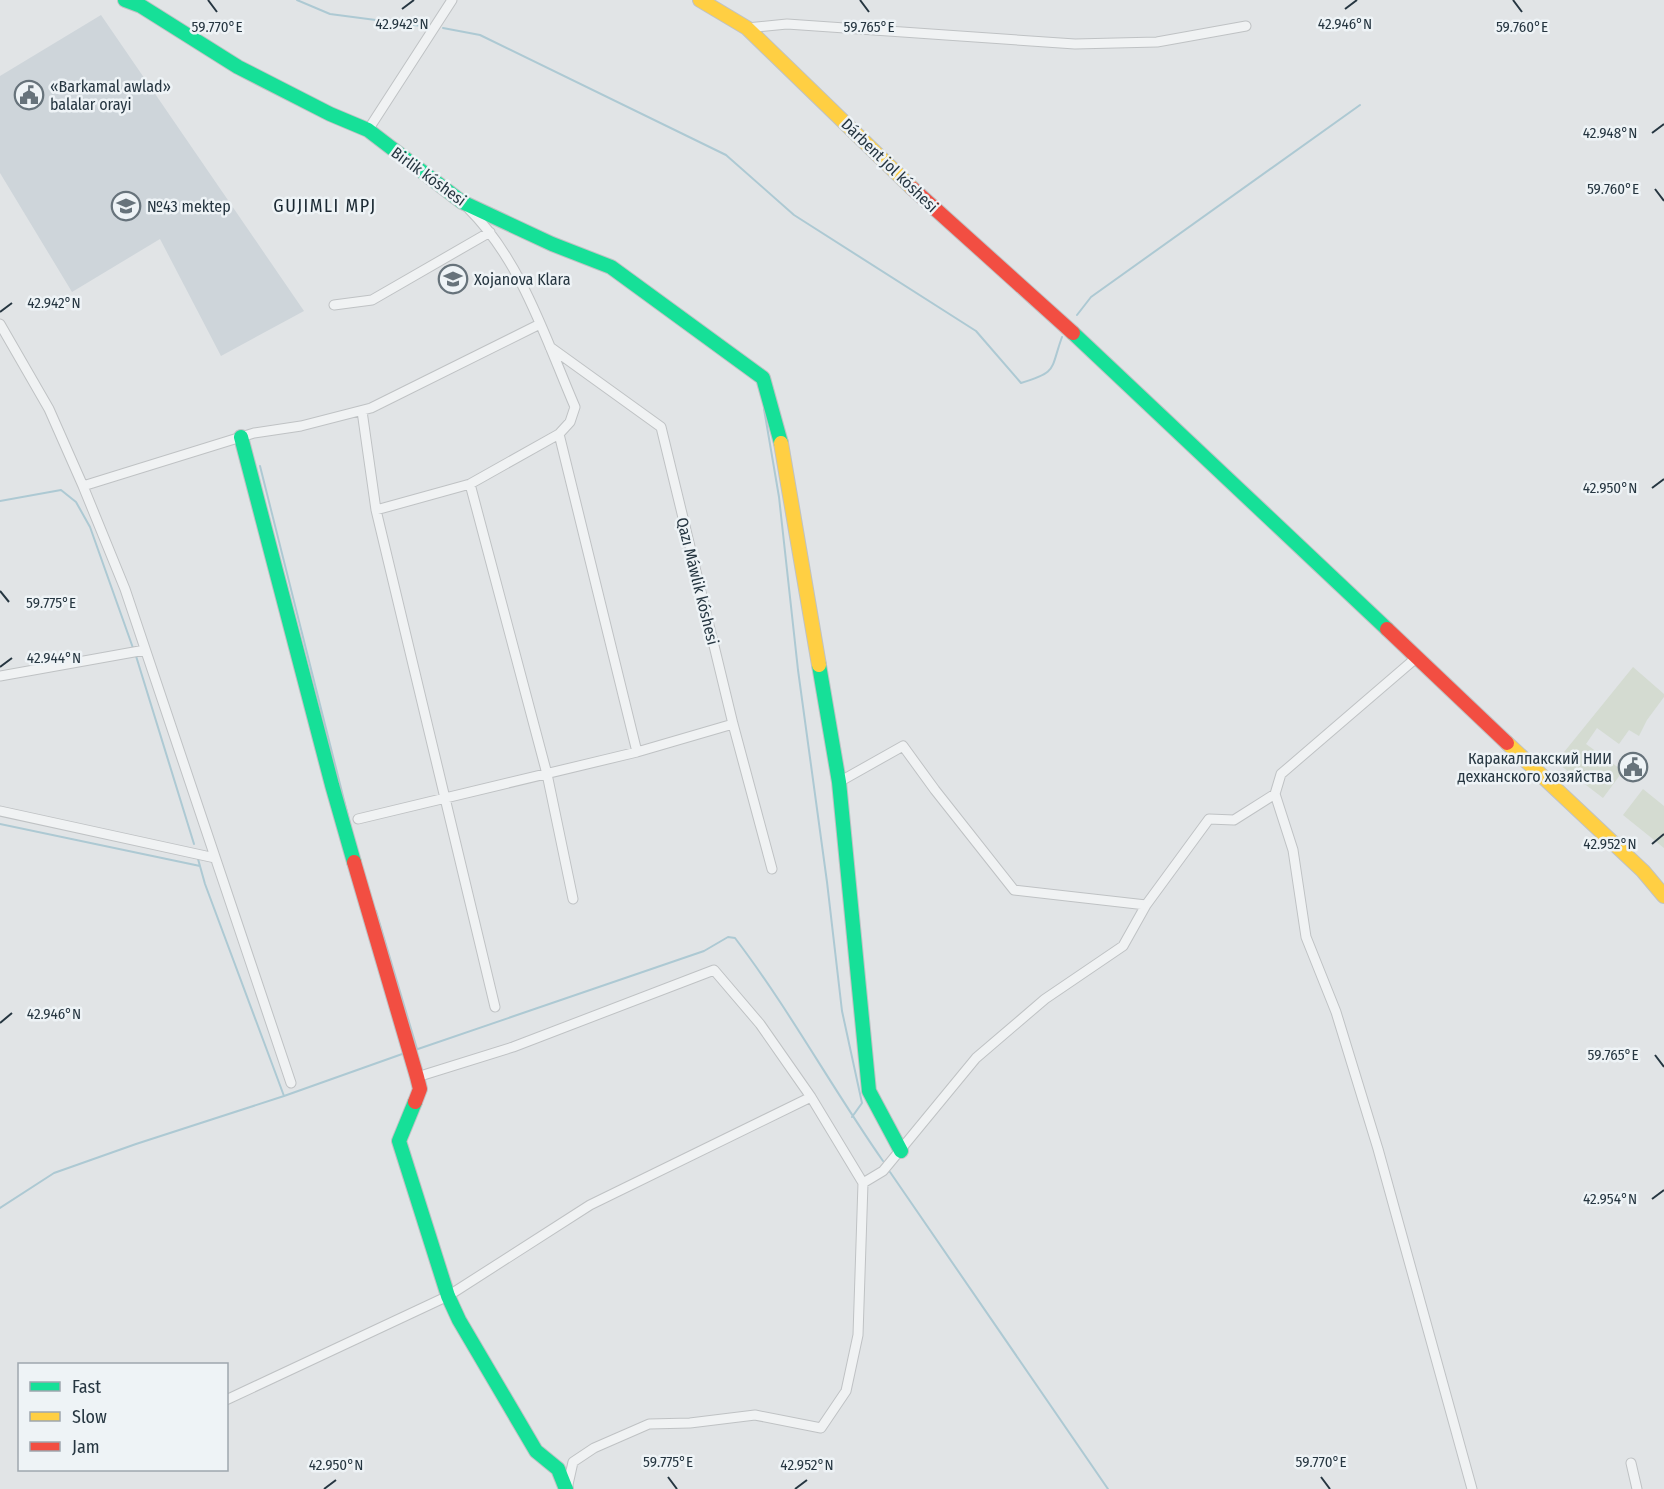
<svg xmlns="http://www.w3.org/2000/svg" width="1664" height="1489" font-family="'Fira Sans Condensed',sans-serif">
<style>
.built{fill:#ced5da}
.green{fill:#d4dbd1}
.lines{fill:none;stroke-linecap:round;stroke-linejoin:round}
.stream{stroke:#adc9d3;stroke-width:2}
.street-casing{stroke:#bfc2c4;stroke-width:11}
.fast-casing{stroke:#bfc2c4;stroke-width:16}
.slow-casing{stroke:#bfc2c4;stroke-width:16}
.jam-casing{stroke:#bfc2c4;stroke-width:16}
.street{stroke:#f0f2f3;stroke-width:9}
.fast{stroke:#16e098;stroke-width:14}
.slow{stroke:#ffcf43;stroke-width:14}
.jam{stroke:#f24e42;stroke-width:14}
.ticks{fill:none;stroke:#263641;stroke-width:2}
.labels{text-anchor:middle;stroke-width:5;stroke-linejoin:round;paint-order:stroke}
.poi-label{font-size:16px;fill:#263641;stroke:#eef3f6;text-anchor:start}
.street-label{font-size:16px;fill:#263641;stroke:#eef3f6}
.neighbourhood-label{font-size:18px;letter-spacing:1.5px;fill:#192731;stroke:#eef3f6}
.ticks-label{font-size:15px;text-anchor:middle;fill:#263641;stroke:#eef3f6;stroke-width:5;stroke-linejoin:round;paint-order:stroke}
</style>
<rect width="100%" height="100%" fill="#e1e4e6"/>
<!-- built -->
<path class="built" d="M 101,15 L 304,311 L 221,356 L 160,239 L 72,292 L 0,173 L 0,76 Z"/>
<!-- green -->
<path class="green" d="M 1633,667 L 1664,694 L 1664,697 L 1647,720 L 1639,736 L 1629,730 L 1619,744 L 1597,728 L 1586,744 L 1623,771 L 1603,798 L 1556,762 Z
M 1643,789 L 1664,806 L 1664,848 L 1623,815 Z"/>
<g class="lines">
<!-- stream -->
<path class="stream" d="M 297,0 L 330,14 L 429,27
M 443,28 L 480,35 L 726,155 L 794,215 L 976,331 L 1021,383 C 1058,372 1050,370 1062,337
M 1077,315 L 1091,297 L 1360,105
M 764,409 L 779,497 L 798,670 L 827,882 L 842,1011 L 862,1103 L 852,1117
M 260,466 L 351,828
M 0,501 L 61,490 L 76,502 L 90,527 L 133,648
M 136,656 L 194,844
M 0,824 L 200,866
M 198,859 L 205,884 L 284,1096
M 376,911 L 417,1049
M 415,1050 L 704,951 L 728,937 L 735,938 C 789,1009 832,1088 883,1161
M 890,1172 L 1108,1489
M 0,1208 L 54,1173 L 136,1144 L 284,1096 L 405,1053"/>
<!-- street casing -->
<g class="street-casing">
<path id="street" d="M 747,28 L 787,24 L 1075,44 L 1157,42 L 1246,26
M 368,130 L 452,0
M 469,209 C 522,262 546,340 575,407 L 570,422 L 559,434 L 637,752
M 334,305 L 372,300 L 490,232
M 0,324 L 49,409 L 83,486 L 125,589 L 291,1083
M 550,347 L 661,427 L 733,724 L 772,869
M 362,411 L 376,510 L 495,1007
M 470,484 L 547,774 L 573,899
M 83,486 L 254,433 L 301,426 L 371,408 L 540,324
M 376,510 L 470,484 L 559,434
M 1416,658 L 1281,774 L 1275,794 L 1293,850 L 1306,937 L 1336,1012 L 1378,1149 L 1472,1489
M 0,676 L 145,650
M 839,782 L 903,746 L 935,790 L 1014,890 L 1146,905
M 0,811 L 215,858
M 358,819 L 637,752 L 733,724
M 417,1077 L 513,1047 L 714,970 L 760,1024 L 811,1097 L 863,1183 L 858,1335 L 846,1391 L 821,1428 L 755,1415 L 690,1423 L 649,1424 L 594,1448 L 573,1462 L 567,1489
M 863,1183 L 883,1171 L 976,1058 L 1045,999 L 1123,946 L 1146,905 L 1209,819 L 1234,820 L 1275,794
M 226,1400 L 448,1296 L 590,1205 L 811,1097
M 1631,1463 L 1637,1489"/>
</g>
<!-- fast casing -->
<g class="fast-casing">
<path id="fast" d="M 125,0 L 141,6 L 238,67 L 330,114 L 368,130 L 462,202 L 552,244 L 611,267 L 763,378 L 781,443
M 1073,333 L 1387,629
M 241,437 L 332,785 L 354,862
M 819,665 L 839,782 L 869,1091 L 901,1151
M 415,1102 L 399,1141 L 448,1296 L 459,1320 L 536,1451 L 558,1469 L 566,1489"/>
</g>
<!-- slow casing -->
<g class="slow-casing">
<path id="slow" d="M 700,0 L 747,28 L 912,188
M 781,443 L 819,665
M 1507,743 L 1643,871 L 1664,896"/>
</g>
<!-- jam casing -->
<g class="jam-casing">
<path id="jam" d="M 912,188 L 1073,333
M 1387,629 L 1507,743
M 354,862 L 417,1077 L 420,1089 L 415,1102"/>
</g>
<!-- street -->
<use href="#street" class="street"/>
<!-- fast -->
<use href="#fast" class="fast"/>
<!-- slow -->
<use href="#slow" class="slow"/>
<!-- jam -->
<use href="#jam" class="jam"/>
</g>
<!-- ticks -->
<path class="ticks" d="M 208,0 L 217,12M 860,0 L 869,12M 1513,0 L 1522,12M 402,9 L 414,0M 1345,9 L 1357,0M 1652,133 L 1664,124M 1655,189 L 1664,201M 0,312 L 12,303M 1652,488 L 1664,479M 0,591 L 9,602M 0,667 L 12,658M 1652,844 L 1664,834M 0,1023 L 12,1013M 1655,1055 L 1664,1067M 1652,1199 L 1664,1190M 668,1477 L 677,1489M 1321,1477 L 1330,1489M 324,1489 L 336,1480M 795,1489 L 807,1480"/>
<!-- icons -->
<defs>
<g id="civic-ring" transform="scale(1.5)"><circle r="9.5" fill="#eef3f6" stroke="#67737b" stroke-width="1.5"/><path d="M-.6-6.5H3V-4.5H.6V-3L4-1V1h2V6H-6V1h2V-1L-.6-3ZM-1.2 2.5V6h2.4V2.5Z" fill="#67737b"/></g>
<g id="school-ring" transform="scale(1.5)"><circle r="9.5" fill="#eef3f6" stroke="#67737b" stroke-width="1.5"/><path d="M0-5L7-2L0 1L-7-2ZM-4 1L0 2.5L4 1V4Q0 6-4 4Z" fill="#67737b"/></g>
</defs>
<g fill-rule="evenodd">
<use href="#civic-ring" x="29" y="95"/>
<use href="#school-ring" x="126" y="206"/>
<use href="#school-ring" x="453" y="279"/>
<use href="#civic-ring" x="1633" y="767"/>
</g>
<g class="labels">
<!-- poi labels -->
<g class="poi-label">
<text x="50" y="92">«Barkamal awlad»<tspan x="50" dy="18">balalar orayi</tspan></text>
<text x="147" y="212">№43 mektep</text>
<text x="474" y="285">Xojanova Klara</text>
<text x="1612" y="764" text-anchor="end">Каракалпакский НИИ<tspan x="1612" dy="18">дехканского хозяйства</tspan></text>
</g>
<!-- street labels -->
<g class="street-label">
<text transform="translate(890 165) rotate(44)" y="6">Dárbent jol kóshesi</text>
<text transform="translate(429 176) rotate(36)" y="6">Birlik kóshesi</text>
<text transform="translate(698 581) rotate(76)" y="6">Qazı Máwlik kóshesi</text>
</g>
<!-- neighbourhood labels -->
<g class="neighbourhood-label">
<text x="325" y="212">GUJIMLI MPJ</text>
</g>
</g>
<g class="ticks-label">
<text x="402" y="29">42.942°N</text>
<text x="1345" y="29">42.946°N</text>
<text x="217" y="32">59.770°E</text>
<text x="869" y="32">59.765°E</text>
<text x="1522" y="32">59.760°E</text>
<text x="1610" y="138">42.948°N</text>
<text x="1613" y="194">59.760°E</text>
<text x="54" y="308">42.942°N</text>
<text x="1610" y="493">42.950°N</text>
<text x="51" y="608">59.775°E</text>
<text x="54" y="663">42.944°N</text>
<text x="1610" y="849">42.952°N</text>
<text x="54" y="1019">42.946°N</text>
<text x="1613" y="1060">59.765°E</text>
<text x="1610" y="1204">42.954°N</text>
<text x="668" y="1467">59.775°E</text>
<text x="1321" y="1467">59.770°E</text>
<text x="336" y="1470">42.950°N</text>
<text x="807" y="1470">42.952°N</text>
</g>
<!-- legend -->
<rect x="18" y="1363" width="210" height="108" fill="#eef3f6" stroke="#9ea7ae" stroke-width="1.5"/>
<rect x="30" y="1382" width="30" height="9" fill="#16e098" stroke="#9ea7ae" stroke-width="1.5"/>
<text x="72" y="1393" font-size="18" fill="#263641">Fast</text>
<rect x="30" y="1412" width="30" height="9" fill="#ffcf43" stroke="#9ea7ae" stroke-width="1.5"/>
<text x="72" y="1423" font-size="18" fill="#263641">Slow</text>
<rect x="30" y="1442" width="30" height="9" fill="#f24e42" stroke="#9ea7ae" stroke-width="1.5"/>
<text x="72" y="1453" font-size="18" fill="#263641">Jam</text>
</svg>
